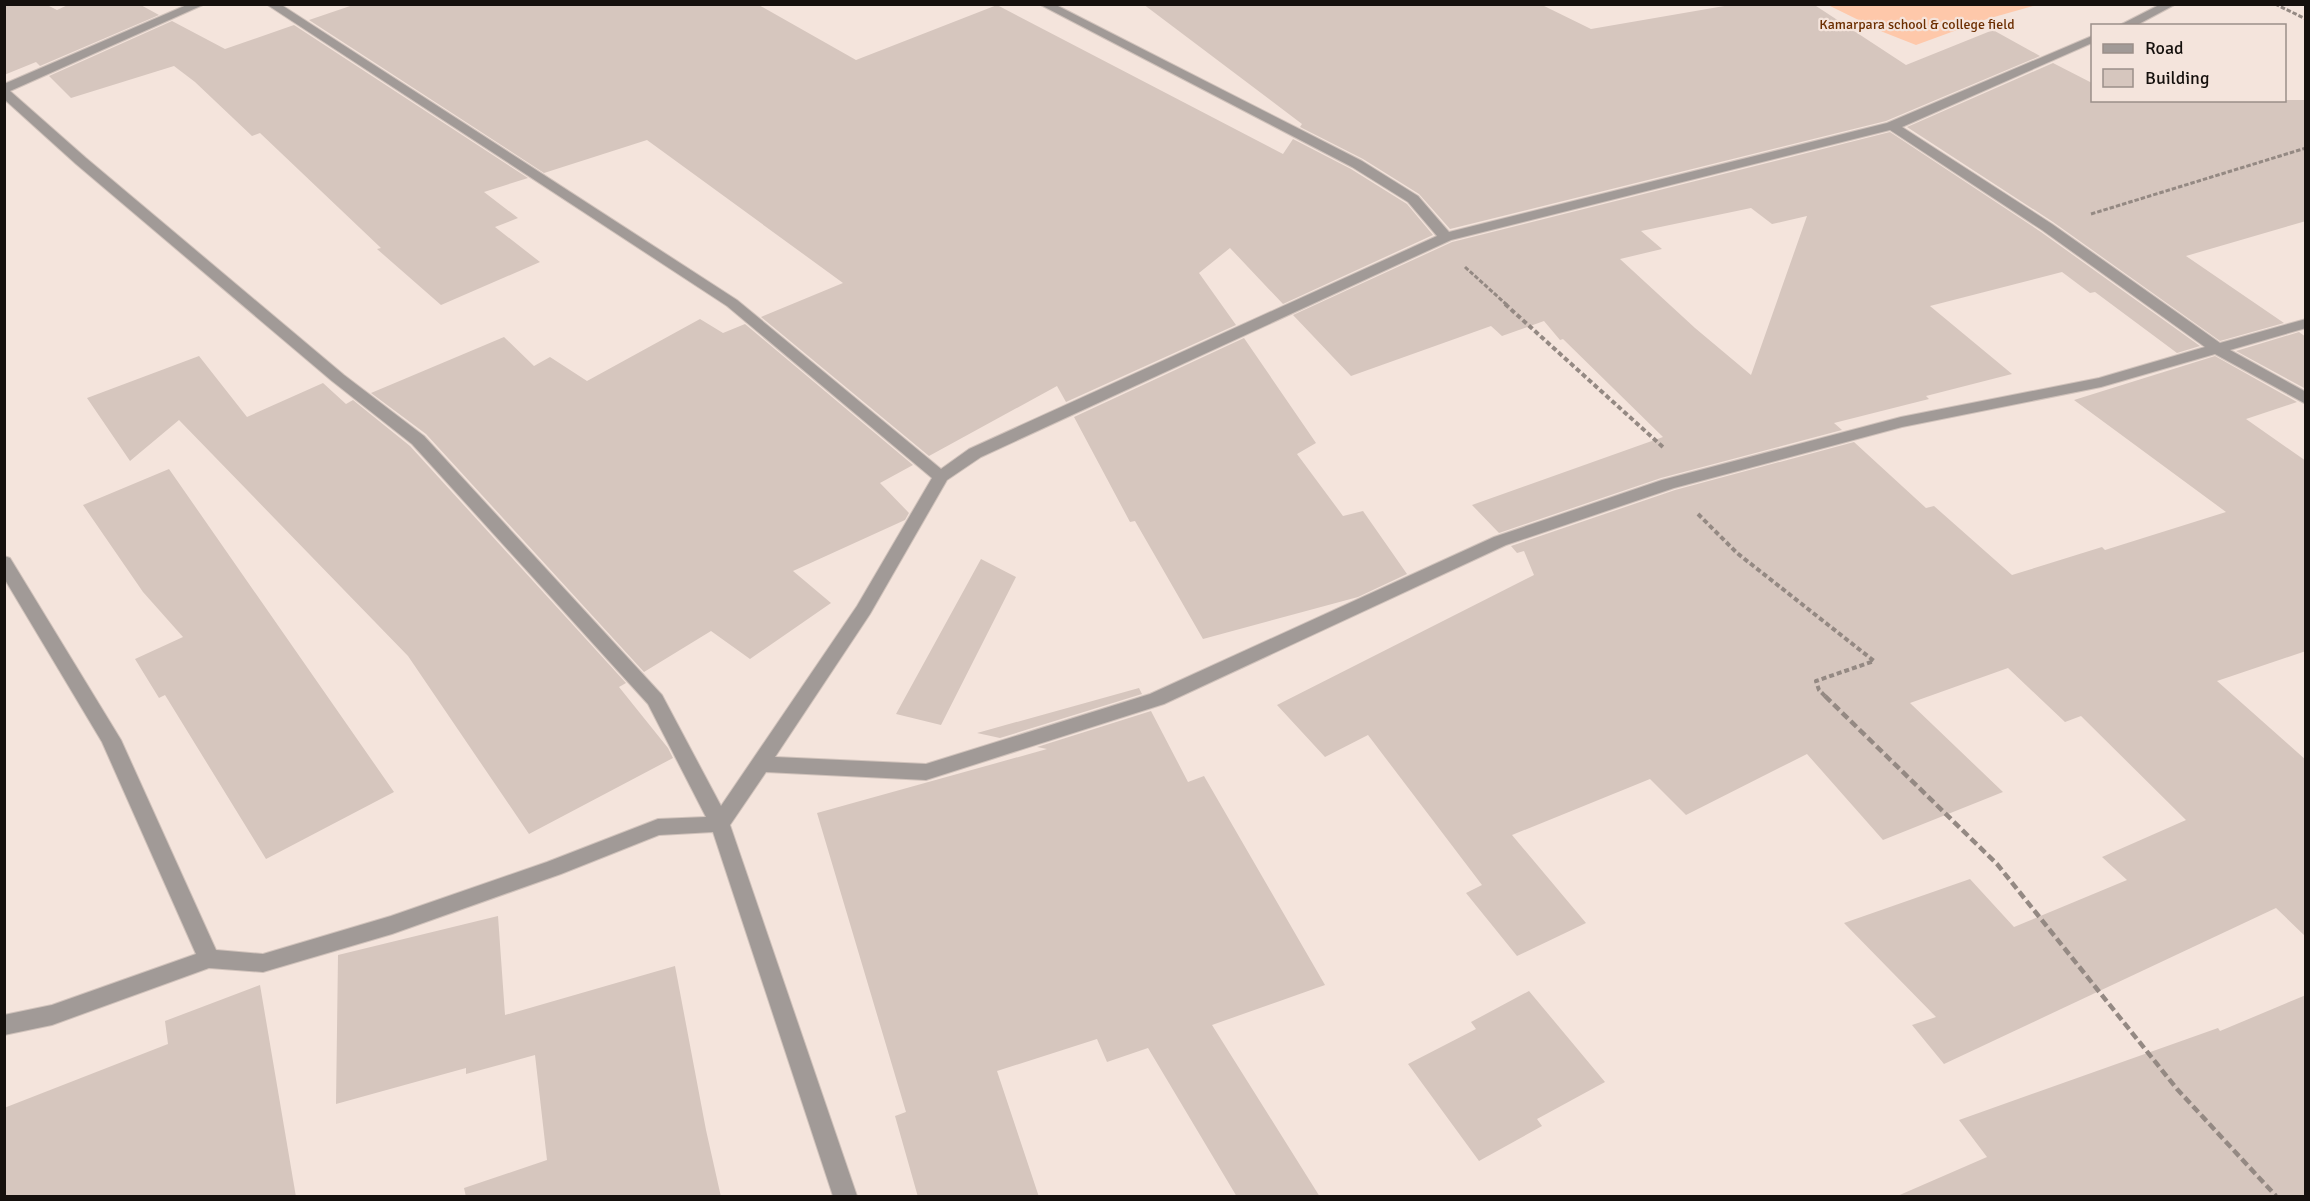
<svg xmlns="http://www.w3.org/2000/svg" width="2310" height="1201" font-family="Signika,sans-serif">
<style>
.green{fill:#fec8aa}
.building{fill:#d6c6be;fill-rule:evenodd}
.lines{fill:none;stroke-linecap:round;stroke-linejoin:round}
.minor-casing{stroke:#d0c2bb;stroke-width:2}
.path-far2{stroke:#948983;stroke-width:3;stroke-dasharray:4.5 2;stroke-linecap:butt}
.path-far1{stroke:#948983;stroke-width:4;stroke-dasharray:5 3;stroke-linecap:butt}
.path{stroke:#948983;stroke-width:4.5;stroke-dasharray:8 4;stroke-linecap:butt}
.minor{fill:#a19a97;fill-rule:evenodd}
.labels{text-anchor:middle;stroke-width:4.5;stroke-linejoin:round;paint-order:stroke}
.far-park-label{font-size:14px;fill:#6c2e00;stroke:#f4e4dc}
</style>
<rect width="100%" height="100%" fill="#f4e4dc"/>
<!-- green -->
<path class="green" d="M 1828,5 L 2037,5 L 1987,19 L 1916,45 L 1883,32 Z"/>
<!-- building -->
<path class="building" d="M 4,4 L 45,4 L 57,10 L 70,4 L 139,4 L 159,15 L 40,66 L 36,62 L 4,75 Z
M 356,4 L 757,4 L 856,60 L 997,5 L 1283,154 L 1293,139 L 1351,169 L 1407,204 L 1433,235 L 1283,304 L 1230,248 L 1199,273 L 1236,325 L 1066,402 L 1057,386 L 929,456 L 761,317 L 843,283 L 647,140 L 544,173 L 309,20 Z
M 1143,4 L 1540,4 L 1591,29 L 1736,4 L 1813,4 L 1906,65 L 1993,30 L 2040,56 L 1886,121 L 1450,229 L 1419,194 L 1363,159 L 1300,127 L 1302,124 Z
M 172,21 L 225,49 L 294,25 L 528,178 L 484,192 L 518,218 L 495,227 L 540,262 L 441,305 L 377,249 L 381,248 L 260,133 L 252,136 L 195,82 L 174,66 L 71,98 L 49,76 Z
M 2053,63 L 2092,83 L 2092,100 L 2306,100 L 2306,221 L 2186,256 L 2284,323 L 2220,341 L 2053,222 L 1907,127 Z
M 1890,132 L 2041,232 L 2200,346 L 2177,353 L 2095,292 L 2090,293 L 2062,272 L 1930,306 L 2012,374 L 1926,396 L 1929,399 L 1834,423 L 1842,430 L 1661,478 L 1499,533 L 1472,505 L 1663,437 L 1563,339 L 1560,340 L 1544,321 L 1502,336 L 1491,326 L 1351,376 L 1293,315 L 1452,242 ZM 1751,208 L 1772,224 L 1807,216 L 1751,375 L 1695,328 L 1620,259 L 1662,249 L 1641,231 Z
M 700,319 L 723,333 L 745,324 L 913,465 L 880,483 L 909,513 L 905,520 L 793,571 L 831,603 L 750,659 L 711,631 L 644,672 L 426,434 L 371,393 L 504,337 L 534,366 L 550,357 L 587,381 Z
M 2299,332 L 2306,337 L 2306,389 L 2236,351 Z
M 1244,338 L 1316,443 L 1297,454 L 1343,516 L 1363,511 L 1407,574 L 1358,597 L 1203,639 L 1135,521 L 1130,522 L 1074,417 Z
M 199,356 L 247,417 L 323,383 L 346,404 L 353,400 L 410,446 L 626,683 L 619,687 L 668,748 L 673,758 L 529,834 L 408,656 L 179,420 L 130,461 L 87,398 Z
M 2215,356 L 2297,402 L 2246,419 L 2306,461 L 2306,651 L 2217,681 L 2306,760 L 2306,937 L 2276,908 L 1944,1064 L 1912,1025 L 1936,1017 L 1844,923 L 1970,879 L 2014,927 L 2127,880 L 2102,857 L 2186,820 L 2081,716 L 2065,722 L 2008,668 L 1910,703 L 2003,792 L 1883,840 L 1807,754 L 1686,815 L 1650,779 L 1512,835 L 1586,923 L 1517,956 L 1466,893 L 1482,885 L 1368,735 L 1325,757 L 1277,705 L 1534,575 L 1524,551 L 1517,553 L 1511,546 L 1675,490 L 1854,442 L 1926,508 L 1934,506 L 2012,575 L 2102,547 L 2105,550 L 2226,512 L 2074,400 Z
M 169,469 L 394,792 L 266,859 L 165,695 L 159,698 L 135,659 L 183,637 L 143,592 L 83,505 Z
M 981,559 L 1016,577 L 941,725 L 896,714 Z
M 1139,688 L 1142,694 L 1000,738 L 977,733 Z
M 1151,711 L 1188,782 L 1204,776 L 1325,985 L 1212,1025 L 1320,1197 L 1237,1197 L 1148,1048 L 1107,1062 L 1097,1039 L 997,1071 L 1039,1197 L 918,1197 L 895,1116 L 906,1112 L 817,813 L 1047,749 L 1037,747 Z
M 498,916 L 505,1015 L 675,966 L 706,1130 L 721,1197 L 466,1197 L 464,1188 L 547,1160 L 535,1055 L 466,1074 L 466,1068 L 336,1104 L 338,955 Z
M 260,985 L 296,1197 L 4,1197 L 4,1108 L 168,1044 L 165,1021 Z
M 1529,991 L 1605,1082 L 1537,1119 L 1542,1126 L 1479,1161 L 1408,1064 L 1476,1029 L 1471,1022 Z
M 2306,995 L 2306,1197 L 1895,1197 L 1987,1157 L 1959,1120 L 2218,1028 L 2220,1031 Z"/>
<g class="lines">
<!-- minor casing -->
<g class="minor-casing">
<path id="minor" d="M 189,4 L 205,4 L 10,91 L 86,158 L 344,375 L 424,436 L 662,695 L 721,806 L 857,606 L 932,478 L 727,306 L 266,4 L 280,4 L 737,300 L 941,469 L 969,449 L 1437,236 L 1408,202 L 1352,167 L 1039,4 L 1054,4 L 1362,161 L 1418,196 L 1449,232 L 1887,123 L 2092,36 L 2092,43 L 1902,127 L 2052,224 L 2220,343 L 2306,319 L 2306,328 L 2230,350 L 2306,392 L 2306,404 L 2215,354 L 2101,387 L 1902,427 L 1674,488 L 1506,545 L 1164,704 L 926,780 L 766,772 L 730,825 L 857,1196 L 833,1196 L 713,832 L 659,835 L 561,874 L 392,934 L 263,972 L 209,968 L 52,1025 L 4,1035 L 4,1015 L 52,1005 L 196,954 L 102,742 L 4,578 L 4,556 L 10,558 L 121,740 L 216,950 L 263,954 L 391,916 L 547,862 L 658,819 L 706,817 L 648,704 L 412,444 L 332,381 L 76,164 L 4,99 L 4,84 ZM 1890,130 L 2042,230 L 2205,347 L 2099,378 L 1901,417 L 1662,480 L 1494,537 L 1150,694 L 926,764 L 775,757 L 870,614 L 947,480 L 981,457 L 1451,240 Z
M 2161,4 L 2176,4 L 2135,26 L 2118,26 Z"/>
</g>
<!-- path-far2 -->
<path class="path-far2" d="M 2275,4 L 2306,19
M 2091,214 L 2306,148
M 1465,267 L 1507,305"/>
<!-- path-far1 -->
<path class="path-far1" d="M 1505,304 L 1664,448
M 1698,514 L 1737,553 L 1874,661 L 1816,681 L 1819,690 L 1826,697"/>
<!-- path -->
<path class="path" d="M 1825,696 L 1997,864 L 2177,1089 L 2276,1196"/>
<!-- minor -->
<use href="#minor" class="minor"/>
</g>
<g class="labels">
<!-- far-park labels -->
<g class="far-park-label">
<text x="1917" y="29">Kamarpara school &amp; college field</text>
</g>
</g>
<!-- border -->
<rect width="2310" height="1201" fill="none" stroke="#15100d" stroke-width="12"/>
<!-- legend -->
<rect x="2091" y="24" width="195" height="78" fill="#f4e4dc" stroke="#9b8f89" stroke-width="1.5"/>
<rect x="2103" y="44" width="30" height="9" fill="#a19a97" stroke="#9b8f89" stroke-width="1.5"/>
<text x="2145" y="54" font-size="18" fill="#15100d">Road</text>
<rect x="2103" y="69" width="30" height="18" fill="#d6c6be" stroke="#9b8f89" stroke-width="1.5"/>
<text x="2145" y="84" font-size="18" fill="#15100d">Building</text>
</svg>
